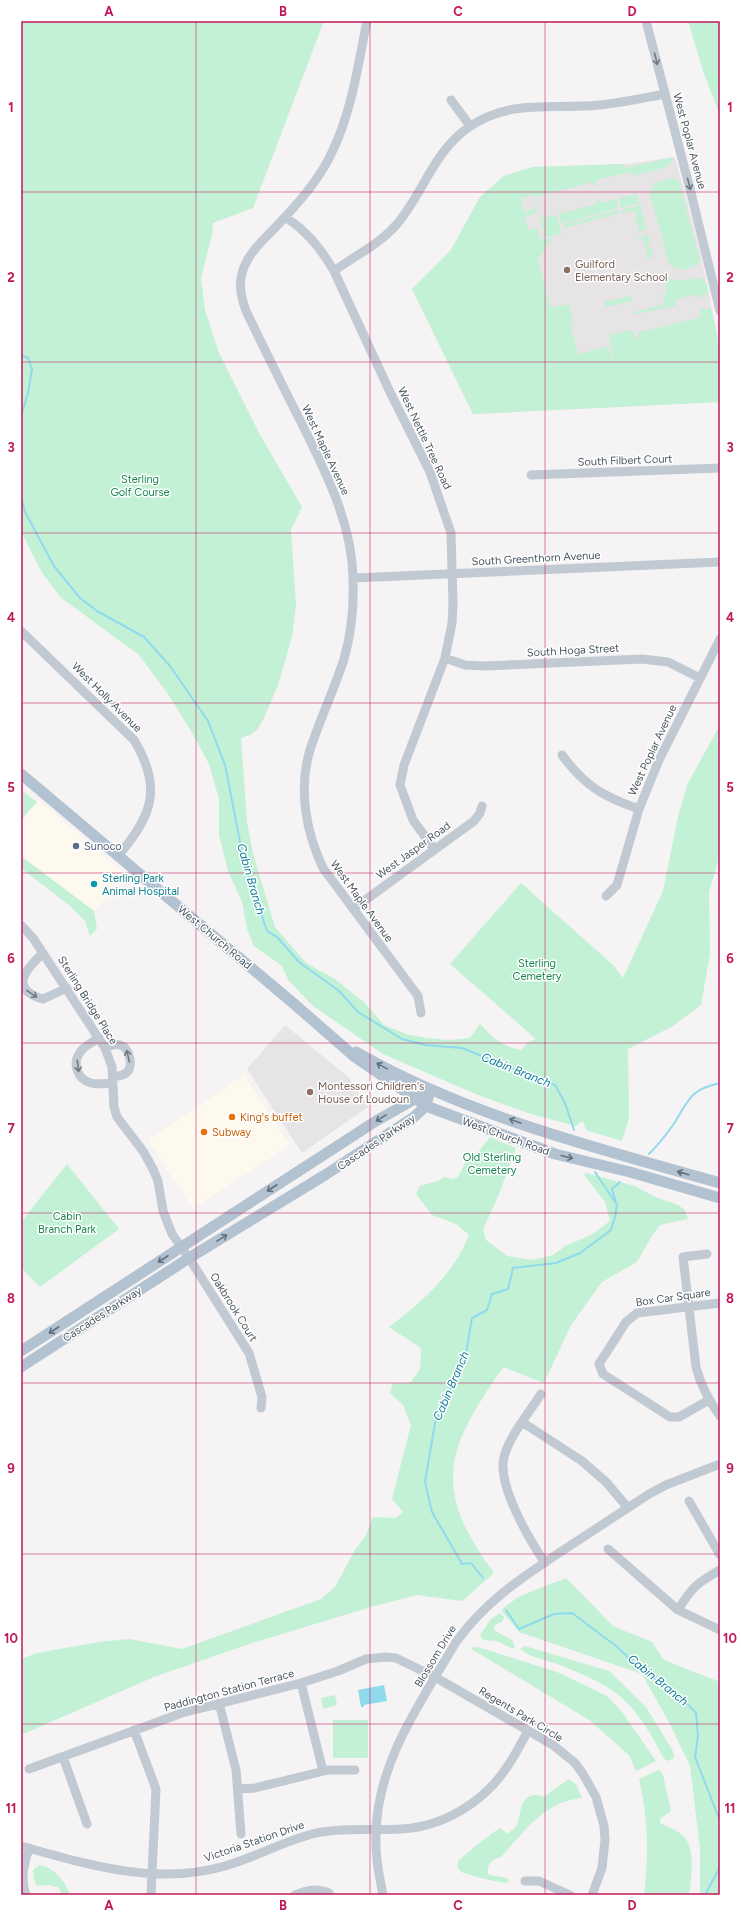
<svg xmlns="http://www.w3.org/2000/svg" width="741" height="1916" font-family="Figtree,sans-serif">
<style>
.commercial{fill:#fdf9ef}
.education{fill:#e6e4e5}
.green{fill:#c3f1d5}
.water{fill:#90daee}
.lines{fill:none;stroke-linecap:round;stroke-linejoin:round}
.stream{stroke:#90daee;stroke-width:2}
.minor{stroke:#c1cad2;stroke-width:9}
.major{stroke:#b3c2d1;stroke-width:11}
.oneway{stroke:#6e7983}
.oneway2{stroke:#64717d}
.grid{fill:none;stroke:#c2185b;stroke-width:1;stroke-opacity:0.55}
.education-dot{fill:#8d6e63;stroke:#fff;stroke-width:1.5}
.service-dot{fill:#5c6f8a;stroke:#fff;stroke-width:1.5}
.culture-dot{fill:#0f9aa8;stroke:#fff;stroke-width:1.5}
.food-dot{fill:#e8710a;stroke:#fff;stroke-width:1.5}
.labels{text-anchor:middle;stroke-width:3;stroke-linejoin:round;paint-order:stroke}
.street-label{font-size:11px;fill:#4a5661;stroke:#fff}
.education-label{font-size:11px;fill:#785e54;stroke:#fff;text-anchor:start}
.park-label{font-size:11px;fill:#17864f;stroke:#fff}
.service-label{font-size:11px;fill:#4e5e75;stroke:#fff;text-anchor:start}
.culture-label{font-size:11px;fill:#0d838f;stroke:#fff;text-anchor:start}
.food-label{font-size:11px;fill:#c56008;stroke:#fff;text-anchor:start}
.water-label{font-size:12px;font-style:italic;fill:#0c7c9b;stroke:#fff}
.neatline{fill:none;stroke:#c2185b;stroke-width:1.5}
.grid-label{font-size:13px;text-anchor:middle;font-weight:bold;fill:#c2185b}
</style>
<rect width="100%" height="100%" fill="#f5f3f3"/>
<!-- commercial -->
<path class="commercial" d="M 39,800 L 128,876 L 94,911 L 21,856 L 21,820 Z
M 244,1075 L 290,1145 L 193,1209 L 148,1140 Z"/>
<!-- education -->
<path class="education" d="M 675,157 L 700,250 L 720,350 L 720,402 L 473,414 L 412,289 L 451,250 L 480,197 L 504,176 L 533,167 L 627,164 Z
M 285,1025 L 348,1077 L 368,1107 L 302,1153 L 247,1069 Z"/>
<!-- green -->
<path class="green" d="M 21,21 L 324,21 L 253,208 L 213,223 L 212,235 L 201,277 L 205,310 L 219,353 L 259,433 L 302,507 L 291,530 L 296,605 L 292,637 L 278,685 L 264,718 L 257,730 L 250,735 L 241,738 L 247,822 L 253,854 L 275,927 L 306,963 L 335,979 L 365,1003 L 384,1025 L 409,1035 L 427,1038 L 448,1040 L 470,1038 L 480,1024 C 492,1037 503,1047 521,1050 L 527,1043 L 536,1039 L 450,964 L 521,883 L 613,965 L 623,978 L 663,891 L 678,816 L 688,783 L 720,725 L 720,855 L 709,892 L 710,954 L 701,1005 L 673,1026 L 628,1049 L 629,1118 L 622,1141 L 586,1130 L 583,1121 L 576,1126 L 531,1114 L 478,1095 L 383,1054 L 313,1006 L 289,981 L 281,965 L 254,946 L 247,929 L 242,902 L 228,871 L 219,835 L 219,799 L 209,764 L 191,731 L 168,694 L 139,655 L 60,597 L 41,571 L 21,531 Z
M 688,21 L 720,21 L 720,116 L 703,71 Z
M 673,157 L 672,162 L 667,167 L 632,176 L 630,172 L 596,180 L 596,187 L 592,182 L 536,197 L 539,213 L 534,195 L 521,198 L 524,212 L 535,208 L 536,213 L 525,216 L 528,230 L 538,228 L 540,239 L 552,238 L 538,260 L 551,308 L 569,304 L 573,321 L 570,324 L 578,354 L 609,346 L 613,360 L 614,360 L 609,335 L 630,330 L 634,331 L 634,338 L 639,337 L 638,332 L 650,329 L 650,330 L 701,317 L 699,309 L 710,309 L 712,311 L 720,350 L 720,402 L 473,414 L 412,289 L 451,250 L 480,197 L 504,176 L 533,167 L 623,164 L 626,168 Z
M 671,178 L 678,180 L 679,182 L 700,260 C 693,271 674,273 668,261 L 650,193 L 655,183 Z
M 635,188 L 639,203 L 621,208 L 619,198 L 636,194 Z
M 598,198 L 602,203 L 616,199 L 618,208 L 562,224 L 559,214 L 597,204 Z
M 640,205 L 646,229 L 639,232 L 635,210 L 623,213 L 622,210 Z
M 619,210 L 620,213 L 564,228 L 563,225 Z
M 539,215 L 541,218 L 557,215 L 561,233 L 548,237 L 544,236 Z
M 646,235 L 648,236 L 650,245 L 647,245 L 648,249 L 651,248 L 653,256 L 648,259 L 643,238 L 635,239 L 635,238 Z
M 664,276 C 677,285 687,278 701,278 L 707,284 L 708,293 L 697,299 L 695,294 L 676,300 L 676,305 L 675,306 L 635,314 L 634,312 L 665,304 L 663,297 L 667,290 Z
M 630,296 L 632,301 L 606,307 L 604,302 Z
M 21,790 L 37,802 L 21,820 Z
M 21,856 L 94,911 L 97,929 L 90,936 L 85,921 L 70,906 L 21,868 Z
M 490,1137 L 516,1148 L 499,1194 L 483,1230 L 486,1240 L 507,1256 L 532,1260 L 553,1255 L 565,1246 L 591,1235 L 610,1221 L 605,1202 L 584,1175 L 586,1173 L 635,1186 L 655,1197 L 678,1205 L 685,1210 L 688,1219 L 660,1225 L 652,1236 L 637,1262 L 602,1282 L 571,1325 L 544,1383 L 503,1367 C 466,1423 432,1467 469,1534 C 476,1548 485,1560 494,1573 L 462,1601 L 417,1595 L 371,1607 L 252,1643 L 154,1677 L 21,1735 L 21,1659 L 37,1653 L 99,1642 L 129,1639 L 182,1649 L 321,1599 L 335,1587 L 355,1550 L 366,1535 L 373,1517 L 396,1518 L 403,1512 L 392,1499 L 411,1425 L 403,1405 L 390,1393 L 393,1383 L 410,1383 L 420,1369 L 421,1348 L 389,1327 C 423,1301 453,1275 469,1235 L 456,1224 L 432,1215 L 416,1194 L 420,1186 L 438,1181 L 444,1177 L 453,1179 L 458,1177 L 467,1159 L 471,1161 Z
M 67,1164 L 119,1229 L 40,1287 L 21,1268 L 21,1222 Z
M 566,1578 L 613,1626 L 652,1642 L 664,1660 L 720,1682 L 720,1895 L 700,1895 L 700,1848 L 690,1766 L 671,1726 L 642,1674 L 519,1632 L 501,1610 L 518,1597 Z
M 500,1613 L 504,1617 L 503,1621 L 495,1625 L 494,1630 L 512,1640 L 515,1647 L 513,1649 L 497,1641 L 483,1640 L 480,1635 L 491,1619 Z
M 525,1646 L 609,1671 L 646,1707 L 673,1751 L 674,1758 L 668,1761 L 664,1759 C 651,1733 633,1702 607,1687 C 593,1678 576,1672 560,1665 C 547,1660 531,1658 520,1649 Z
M 478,1647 L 557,1672 L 607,1696 L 622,1712 L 656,1761 L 636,1771 L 629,1755 L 589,1720 L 470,1648 Z
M 335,1695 L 337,1705 L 323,1709 L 321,1698 Z
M 333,1720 L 368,1720 L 368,1758 L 333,1758 Z
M 659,1770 L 663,1775 L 671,1811 L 660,1819 L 660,1823 C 667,1827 676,1829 682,1835 C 697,1847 691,1879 689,1895 L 644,1895 C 649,1855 648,1818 639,1779 Z
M 569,1779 L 576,1784 L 582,1798 C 544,1802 526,1830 501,1857 C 493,1859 486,1864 488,1874 C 494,1878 504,1875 509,1880 L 507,1883 C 491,1881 476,1877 461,1872 L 457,1867 L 458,1861 C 466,1854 494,1830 501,1828 L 507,1834 C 509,1832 513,1830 515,1828 C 522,1820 517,1799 533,1795 C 536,1794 541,1797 545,1796 Z
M 40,1865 C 56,1869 64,1880 70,1895 L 62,1895 L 59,1888 L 50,1885 L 37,1886 L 34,1880 L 33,1870 Z"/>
<!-- water -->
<path class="water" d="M 384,1685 L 387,1701 L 364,1705 L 364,1707 L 361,1707 L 358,1690 Z"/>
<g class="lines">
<!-- stream -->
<path class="stream" d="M 21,416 L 28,393 L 32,369 L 28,358 L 23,356
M 21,497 L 25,512 L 54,566 L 80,598 L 97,611 L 144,637 L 170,666 L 208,721 L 225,765 L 244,862 L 267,931 L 277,937 L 299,962 L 339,991 L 358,1012 L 402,1039 L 425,1045 L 462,1048 L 555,1085 L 565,1103 L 574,1130
M 649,1154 C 658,1145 666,1135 673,1125 C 689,1100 689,1090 720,1083
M 616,1203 L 612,1189 L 620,1182
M 483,1578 L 471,1563 L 462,1564 L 432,1512 L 425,1482 L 435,1423 L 466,1353 L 472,1318 L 487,1310 L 492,1294 L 508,1289 L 513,1268 L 556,1263 L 580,1253 L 611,1230 L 615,1217 L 617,1205 L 595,1172
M 506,1610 L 519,1629 L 554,1614 L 572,1613 L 616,1646 L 630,1659 L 649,1672 L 659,1684 L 680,1696 L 696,1713 L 698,1736 L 695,1757 L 720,1821
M 705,1895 L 720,1867"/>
<!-- minor -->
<path class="minor" d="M 367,21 C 358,65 352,110 333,150 C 322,175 303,198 285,217 C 269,236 245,252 241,278 C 239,289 242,300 246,311 C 264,348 282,385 301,422 C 325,471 352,522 353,578 C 354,604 351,635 344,659 C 334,690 320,719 310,750 C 298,789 306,832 323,868 L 418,996 L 421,1013
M 646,21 L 690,189 L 720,311
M 451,100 L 470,126
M 285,217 C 307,231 321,249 334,271 L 390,392 L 430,472 L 451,533 L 453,604 L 452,623 L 445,658 L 404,765 L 400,785 L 413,820 L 434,849
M 334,271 C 356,255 380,244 397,224 C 424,192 433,152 469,127 C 511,98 554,110 599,105 C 621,103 643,98 665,94
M 531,475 L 720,468
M 353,578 L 720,562
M 21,631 L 134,740 C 163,788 152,816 118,856
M 445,658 L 465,665 L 485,666 L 642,659 L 668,662 L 700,678
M 562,755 C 584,785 603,797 639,809
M 606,896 L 617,885 L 639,809 L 659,760 L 720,639
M 353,909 L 474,821 L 480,813 L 482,806
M 21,925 L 33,938 L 105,1048 L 112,1067 L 114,1107 L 117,1117 L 143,1151 L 153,1169 L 158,1181 L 163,1211 L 172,1234 L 189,1258 L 249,1353 L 262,1397 L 261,1408
M 43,953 C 26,969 8,989 43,999 L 67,988
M 99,1038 C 93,1042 85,1045 81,1051 C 72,1062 76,1079 91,1083 C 98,1085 106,1083 113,1083
M 105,1048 C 110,1046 115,1043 120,1045 C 130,1048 134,1067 126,1073 C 123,1076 117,1076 113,1077
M 707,1254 L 683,1257 L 696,1367 C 701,1386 709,1401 720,1416
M 541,1394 C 529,1413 510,1435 504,1457 C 497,1485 529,1539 545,1563
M 709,1400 L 679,1417 L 670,1417 L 603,1374 L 599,1364 L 626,1322 L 637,1313 L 720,1303
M 522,1422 L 582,1461 L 607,1483 L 628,1508
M 689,1501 L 720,1555
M 608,1549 L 678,1610 L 720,1630
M 678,1610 C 692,1587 697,1583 720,1570
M 301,1683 L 323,1771
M 219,1703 L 236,1770 L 241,1834
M 134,1730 L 156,1789 L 151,1895
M 63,1757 L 87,1824
M 29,1769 L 182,1713 L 301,1683 L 338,1671 L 366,1659 L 386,1657 L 396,1658 L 435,1677 L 553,1745 L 575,1763 L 583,1774 L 596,1797 L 604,1826 L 605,1840 L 602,1868 L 592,1895
M 238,1789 L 255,1788 L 328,1770 L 355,1770
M 21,1846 C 89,1865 156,1886 225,1866 C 257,1857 283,1841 316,1833 C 345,1827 372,1831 401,1829 C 443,1827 484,1802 507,1767 C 515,1756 521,1743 528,1731
M 525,1881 L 539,1881 L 570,1895
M 26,1895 C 20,1878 24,1865 29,1848
M 295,1895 C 308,1890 315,1888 329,1893
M 383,1895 C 379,1875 375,1855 376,1834 C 377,1762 421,1702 456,1642 C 487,1600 520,1579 562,1551 C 591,1532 620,1513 649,1494 L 666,1485 L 720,1464"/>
<!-- major -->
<path class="major" d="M 21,774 L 293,1003 L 355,1057 L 426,1106 L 555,1154 L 630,1172 L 720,1198
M 356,1052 C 468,1116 596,1148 720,1183
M 21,1351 L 376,1121 L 420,1096
M 21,1367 L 189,1258 L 325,1175 L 414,1117 L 426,1106 L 430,1089"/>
</g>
<!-- one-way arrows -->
<defs><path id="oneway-shaft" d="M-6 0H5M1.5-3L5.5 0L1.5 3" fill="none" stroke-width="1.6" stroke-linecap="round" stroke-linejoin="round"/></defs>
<g class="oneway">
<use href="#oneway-shaft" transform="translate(656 59) rotate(76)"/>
<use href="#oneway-shaft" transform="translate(689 184) rotate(76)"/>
<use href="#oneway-shaft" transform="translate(32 994) rotate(34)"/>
<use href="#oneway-shaft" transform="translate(128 1056) rotate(-104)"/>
<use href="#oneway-shaft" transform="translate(78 1066) rotate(83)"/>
</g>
<g class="oneway2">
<use href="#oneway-shaft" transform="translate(382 1066) rotate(-151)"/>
<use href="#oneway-shaft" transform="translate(381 1118) rotate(148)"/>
<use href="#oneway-shaft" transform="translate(515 1121) rotate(-160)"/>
<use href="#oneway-shaft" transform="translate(567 1157) rotate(14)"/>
<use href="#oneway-shaft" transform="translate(683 1173) rotate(-164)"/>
<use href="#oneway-shaft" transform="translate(272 1188) rotate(147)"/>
<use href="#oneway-shaft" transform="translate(222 1238) rotate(-32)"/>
<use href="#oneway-shaft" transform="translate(163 1259) rotate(147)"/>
<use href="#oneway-shaft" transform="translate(54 1330) rotate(147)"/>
</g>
<!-- grid -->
<path class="grid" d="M 196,21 L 196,1895M 370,21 L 370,1895M 545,21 L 545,1895M 21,192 L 720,192M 21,362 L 720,362M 21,533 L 720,533M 21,703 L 720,703M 21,873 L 720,873M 21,1043 L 720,1043M 21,1213 L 720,1213M 21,1383 L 720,1383M 21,1554 L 720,1554M 21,1724 L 720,1724"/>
<!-- markers -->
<g class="education-dot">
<circle cx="567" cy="270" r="4"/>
<circle cx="310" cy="1092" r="4"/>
</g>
<circle class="service-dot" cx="76" cy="846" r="4"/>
<circle class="culture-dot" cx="94" cy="884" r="4"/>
<g class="food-dot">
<circle cx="232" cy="1117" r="4"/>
<circle cx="204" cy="1132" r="4"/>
</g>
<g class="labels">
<!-- street labels -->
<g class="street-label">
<text transform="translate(690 141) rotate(75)" y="4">West Poplar Avenue</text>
<text transform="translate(425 438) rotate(65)" y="4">West Nettle Tree Road</text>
<text transform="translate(326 450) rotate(65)" y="4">West Maple Avenue</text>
<text transform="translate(625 460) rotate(-2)" y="4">South Filbert Court</text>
<text transform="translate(536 558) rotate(-3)" y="4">South Greenthorn Avenue</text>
<text transform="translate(573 650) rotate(-3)" y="4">South Hoga Street</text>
<text transform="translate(107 697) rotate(45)" y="4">West Holly Avenue</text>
<text transform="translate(652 750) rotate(-65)" y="4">West Poplar Avenue</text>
<text transform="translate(413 850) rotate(-36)" y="4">West Jasper Road</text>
<text transform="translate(362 901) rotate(54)" y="4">West Maple Avenue</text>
<text transform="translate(215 937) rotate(40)" y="4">West Church Road</text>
<text transform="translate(88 1000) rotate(58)" y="4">Sterling Bridge Place</text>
<text transform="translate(506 1136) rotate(20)" y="4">West Church Road</text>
<text transform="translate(376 1142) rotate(-34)" y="4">Cascades Parkway</text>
<text transform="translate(673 1297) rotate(-8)" y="4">Box Car Square</text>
<text transform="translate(234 1307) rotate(58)" y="4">Oakbrook Court</text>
<text transform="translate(102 1314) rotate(-33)" y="4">Cascades Parkway</text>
<text transform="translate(435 1656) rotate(-59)" y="4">Blossom Drive</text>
<text transform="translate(229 1690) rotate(-15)" y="4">Paddington Station Terrace</text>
<text transform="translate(521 1714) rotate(31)" y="4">Regents Park Circle</text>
<text transform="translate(254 1841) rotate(-19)" y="4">Victoria Station Drive</text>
</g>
<!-- education labels -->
<g class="education-label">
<text x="575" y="268">Guilford<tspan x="575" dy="13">Elementary School</tspan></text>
<text x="318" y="1090">Montessori Children's<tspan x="318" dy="13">House of Loudoun</tspan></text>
</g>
<!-- park labels -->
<g class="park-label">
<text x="140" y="483">Sterling<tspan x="140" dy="13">Golf Course</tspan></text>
<text x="537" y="967">Sterling<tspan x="537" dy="13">Cemetery</tspan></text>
<text x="492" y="1161">Old Sterling<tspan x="492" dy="13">Cemetery</tspan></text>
<text x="67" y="1220">Cabin<tspan x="67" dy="13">Branch Park</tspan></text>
</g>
<!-- service labels -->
<g class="service-label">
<text x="84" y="850">Sunoco</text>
</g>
<!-- culture labels -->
<g class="culture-label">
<text x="102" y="882">Sterling Park<tspan x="102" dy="13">Animal Hospital</tspan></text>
</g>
<!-- food labels -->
<g class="food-label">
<text x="240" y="1121">King's buffet</text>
<text x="212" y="1136">Subway</text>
</g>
<!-- water labels -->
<g class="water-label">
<text transform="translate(251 879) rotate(74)" y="4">Cabin Branch</text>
<text transform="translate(516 1070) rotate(22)" y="4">Cabin Branch</text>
<text transform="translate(451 1386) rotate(-67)" y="4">Cabin Branch</text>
<text transform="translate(658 1680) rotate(39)" y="4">Cabin Branch</text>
</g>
</g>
<!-- border -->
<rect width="741" height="1916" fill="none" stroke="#ffffff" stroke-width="44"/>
<rect x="22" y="22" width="697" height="1872" class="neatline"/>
<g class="grid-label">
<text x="109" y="16">A</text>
<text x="283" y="16">B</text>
<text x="458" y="16">C</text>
<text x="632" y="16">D</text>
<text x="11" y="112">1</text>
<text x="730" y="112">1</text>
<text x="11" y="282">2</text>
<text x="730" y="282">2</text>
<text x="11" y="452">3</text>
<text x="730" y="452">3</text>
<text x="11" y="622">4</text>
<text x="730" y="622">4</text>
<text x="11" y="792">5</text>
<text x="730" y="792">5</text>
<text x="11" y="963">6</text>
<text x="730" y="963">6</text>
<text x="11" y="1133">7</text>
<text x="730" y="1133">7</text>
<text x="11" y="1303">8</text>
<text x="730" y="1303">8</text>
<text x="11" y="1473">9</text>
<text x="730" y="1473">9</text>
<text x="11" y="1643">10</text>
<text x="730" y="1643">10</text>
<text x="11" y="1813">11</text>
<text x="730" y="1813">11</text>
<text x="109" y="1910">A</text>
<text x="283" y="1910">B</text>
<text x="458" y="1910">C</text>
<text x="632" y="1910">D</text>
</g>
</svg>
